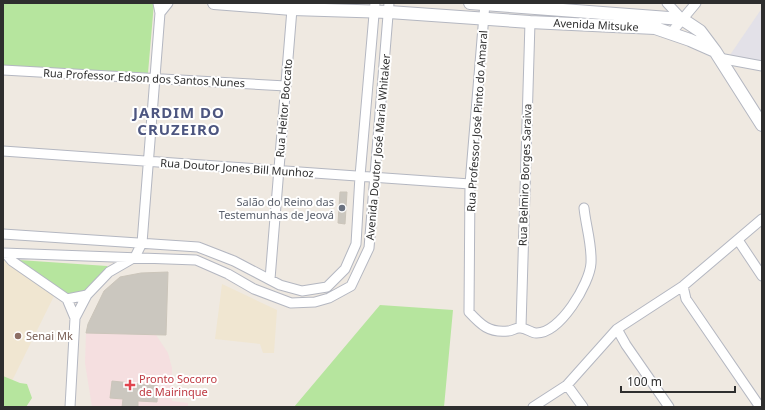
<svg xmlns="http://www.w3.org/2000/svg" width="765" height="410" font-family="'Noto Sans',sans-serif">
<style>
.industrial{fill:#e3e1e8}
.education{fill:#f0e6d1}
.medical{fill:#f5dfe0}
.green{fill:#b6e59e}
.building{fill:#cbc7bf;stroke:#cbc5ba}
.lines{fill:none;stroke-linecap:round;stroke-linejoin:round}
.street-casing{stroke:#b4b7c1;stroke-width:11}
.secondary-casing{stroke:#b4b7c1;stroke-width:14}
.street{stroke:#fff;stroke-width:9}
.secondary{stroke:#fff;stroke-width:12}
.worship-dot{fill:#6b7280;stroke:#fff;stroke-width:1.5}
.education-dot{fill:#8d6e63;stroke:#fff;stroke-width:1.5}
.health-dot{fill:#e0444e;stroke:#fff;stroke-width:1.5}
.labels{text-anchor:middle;stroke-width:4;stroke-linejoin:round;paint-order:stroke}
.street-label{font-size:11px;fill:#2e2e2e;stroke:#fff}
.worship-label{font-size:11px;fill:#5b616d;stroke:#fff;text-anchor:end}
.education-label{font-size:11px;fill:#785e54;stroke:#fff;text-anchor:start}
.health-label{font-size:11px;fill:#be3a42;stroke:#fff;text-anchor:start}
.district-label{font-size:15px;font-weight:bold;letter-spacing:1px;fill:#4d5680;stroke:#fff}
</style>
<rect width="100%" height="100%" fill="#efe9e1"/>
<!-- industrial -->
<path class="industrial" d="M 762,8 L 762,62 L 730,55 Z"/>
<!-- education -->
<path class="education" d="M 3,257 L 55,294 L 11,383 L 3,378 Z
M 222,284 L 277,310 L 274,353 L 263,353 L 260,344 L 215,339 Z"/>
<!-- medical -->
<path class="medical" d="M 86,333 L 156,335 L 168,353 L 172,368 L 172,401 L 188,403 L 188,407 L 92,407 L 85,363 Z"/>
<!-- green -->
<path class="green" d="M 3,3 L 154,3 L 148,73 L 3,67 Z
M 19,260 L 107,266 L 110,269 L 86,292 L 68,296 Z
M 380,305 L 453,310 L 444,407 L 294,407 Z
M 3,376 L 20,383 L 27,384 L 32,398 L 26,407 L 3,407 Z"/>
<!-- building -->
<path class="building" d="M 340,192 L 347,192 L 345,224 L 338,223 Z
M 168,272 L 166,335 L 86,333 L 88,324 L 104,291 L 120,277 L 141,273 Z
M 112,381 L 158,386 L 157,402 L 138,401 L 138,407 L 122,407 L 123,399 L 110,398 Z"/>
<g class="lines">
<!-- street casing -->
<g class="street-casing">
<path id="street" d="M 485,3 L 470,184 L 469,312 C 481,325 489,333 508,331 C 512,331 515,328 519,328 C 525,327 531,333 536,333 C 560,334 590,283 591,263 C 592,244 586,227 584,208
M 667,3 L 682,19
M 160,13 L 168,3
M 671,33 L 696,3
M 719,58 L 762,66
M 3,70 L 286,86
M 3,151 L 470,184
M 3,234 L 198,247 L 234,261 L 280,285 L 302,291 L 327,287 L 345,269 L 356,244 L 360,176 L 375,3
M 738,240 L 762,276
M 3,253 L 196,260 L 228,274 L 254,289 L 291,303 L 315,302 L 329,298 L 351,286 L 369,248 L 389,3
M 6,254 L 12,261 L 67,299 L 75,318
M 270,279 L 292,9
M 683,286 L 686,299 L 760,407
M 67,299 L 87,295
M 521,327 L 530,22
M 617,329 L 626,345 L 669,407
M 567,385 L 583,407
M 70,407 L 75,318 L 87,295 L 109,272 L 135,257 L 142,243 L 160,13 L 158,3
M 533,407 L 567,385 L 617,329 L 683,286 L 762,219"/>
</g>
<!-- secondary casing -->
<g class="secondary-casing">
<path id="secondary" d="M 214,3 L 292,9 L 389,12 L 530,22 L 655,28 L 690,40 L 715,51
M 470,3 L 682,19 L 700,31 L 715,51 L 762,125"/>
</g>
<!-- street -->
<use href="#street" class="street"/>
<!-- secondary -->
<use href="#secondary" class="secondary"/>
</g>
<!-- markers -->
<circle class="worship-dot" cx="342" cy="208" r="4"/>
<circle class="education-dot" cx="18" cy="336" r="4"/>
<path class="health-dot" d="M128 379h4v4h4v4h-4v4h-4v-4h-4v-4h4z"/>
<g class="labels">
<!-- street labels -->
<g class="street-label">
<text transform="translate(596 25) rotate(3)" y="4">Avenida Mitsuke</text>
<text transform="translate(144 78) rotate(3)" y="4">Rua Professor Edson dos Santos Nunes</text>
<text transform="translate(284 108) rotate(-85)" y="4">Rua Heitor Boccato</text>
<text transform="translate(477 121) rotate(-86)" y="4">Rua Professor José Pinto do Amaral</text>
<text transform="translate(378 147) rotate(-85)" y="4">Avenida Doutor José Maria Whitaker</text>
<text transform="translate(237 168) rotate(4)" y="4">Rua Doutor Jones Bill Munhoz</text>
<text transform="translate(525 175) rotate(-88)" y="4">Rua Belmiro Borges Saraiva</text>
</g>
<!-- worship labels -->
<g class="worship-label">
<text x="334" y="206">Salão do Reino das<tspan x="334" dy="13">Testemunhas de Jeová</tspan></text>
</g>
<!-- education labels -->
<g class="education-label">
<text x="26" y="340">Senai Mk</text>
</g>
<!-- health labels -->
<g class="health-label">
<text x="139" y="383">Pronto Socorro<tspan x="139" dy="13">de Mairinque</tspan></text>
</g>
<!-- district labels -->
<g class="district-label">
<text x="179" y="118">JARDIM DO<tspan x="179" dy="17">CRUZEIRO</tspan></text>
</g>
</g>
<!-- border -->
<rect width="765" height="410" fill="none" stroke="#2e2e2e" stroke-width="8"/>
<!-- scale -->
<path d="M621 386v6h114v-6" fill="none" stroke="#2e2e2e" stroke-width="2"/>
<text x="627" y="386" font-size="12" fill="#2e2e2e" stroke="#ffffff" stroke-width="3" paint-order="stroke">100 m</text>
</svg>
